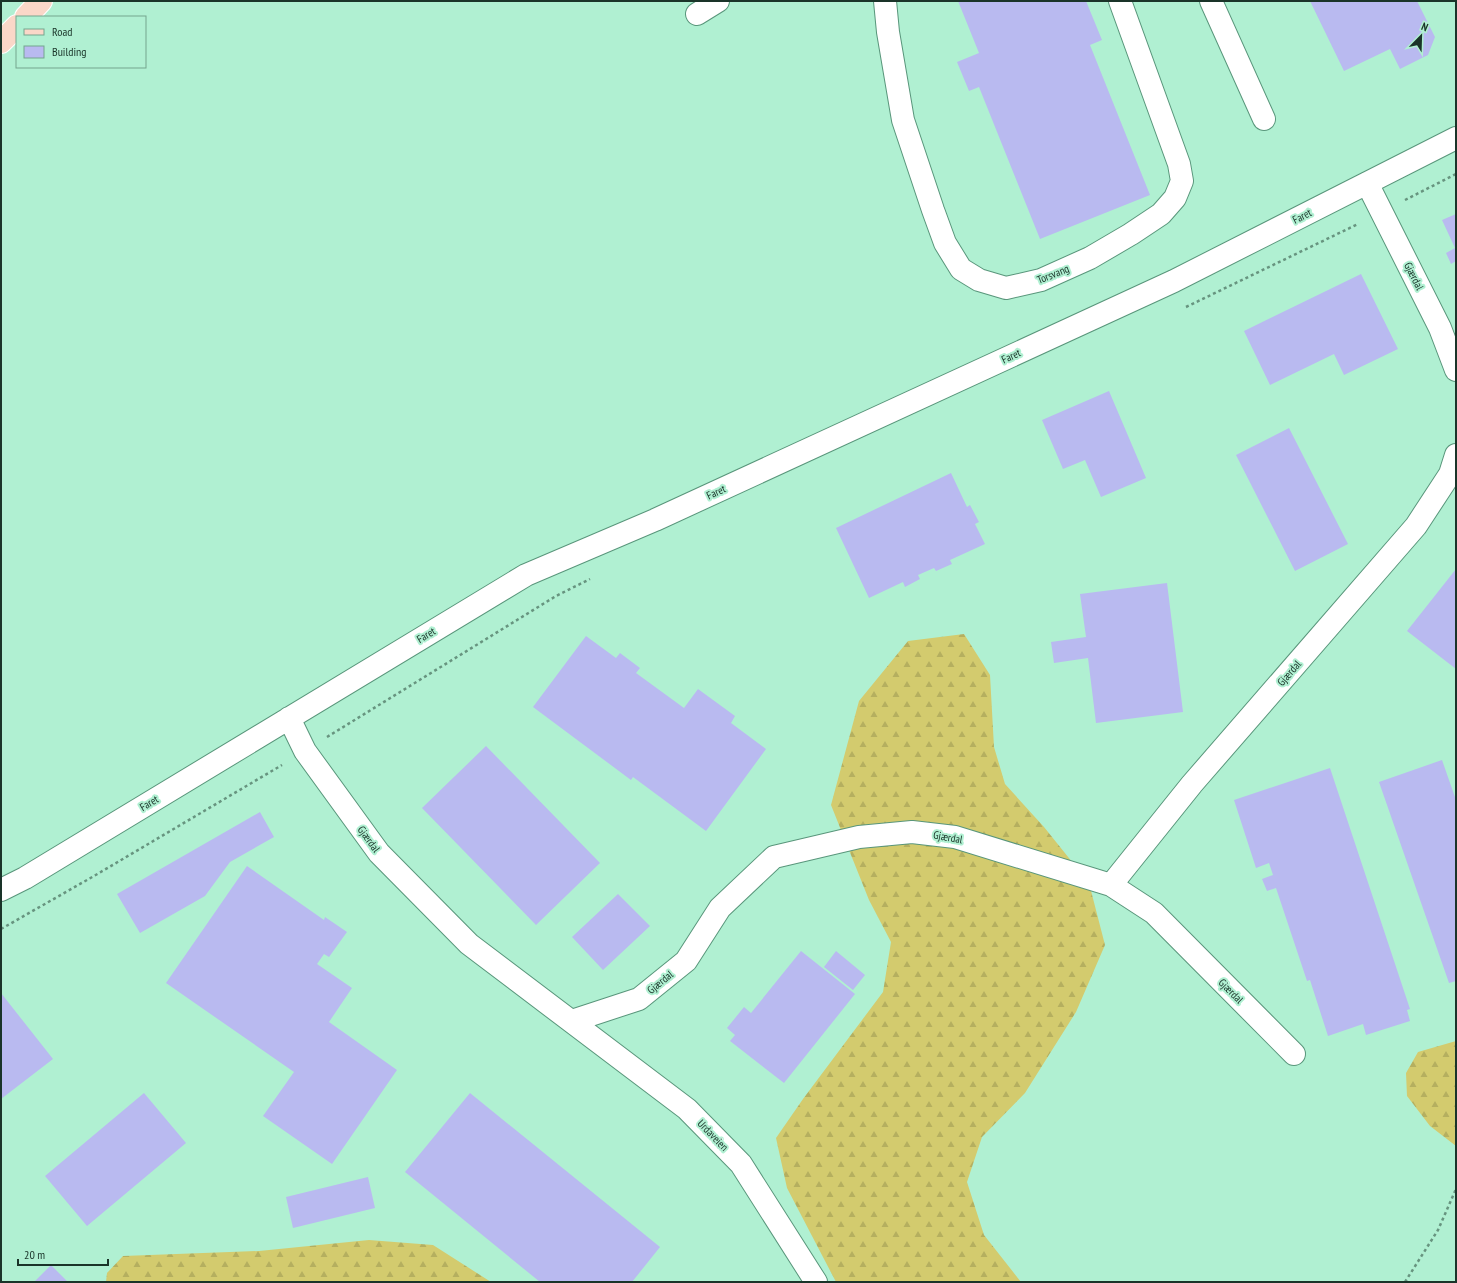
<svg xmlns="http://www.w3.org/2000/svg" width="1457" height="1283" font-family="'PT Sans Narrow',sans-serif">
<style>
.forest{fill:url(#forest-firs)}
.building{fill:#b9baf0}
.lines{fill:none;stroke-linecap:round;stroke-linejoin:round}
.minor-casing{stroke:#59967b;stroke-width:24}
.major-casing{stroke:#fff;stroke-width:24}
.path{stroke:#67947f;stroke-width:2.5;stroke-dasharray:3 3;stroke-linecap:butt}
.minor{stroke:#fff;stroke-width:22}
.major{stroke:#fad7c8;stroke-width:22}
.labels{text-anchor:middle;stroke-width:4;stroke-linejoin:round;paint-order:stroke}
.street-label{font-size:11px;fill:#1a3429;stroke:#b0f0d2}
</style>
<defs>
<pattern id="forest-firs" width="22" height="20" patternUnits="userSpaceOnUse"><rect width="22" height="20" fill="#d3cb6e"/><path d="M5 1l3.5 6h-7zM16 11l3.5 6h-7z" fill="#b5af5f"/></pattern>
</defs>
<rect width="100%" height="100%" fill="#b0f0d2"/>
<!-- forest -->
<path class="forest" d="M 964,634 L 990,675 L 994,747 L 1005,784 L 1044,827 L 1089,883 L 1105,945 L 1076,1012 L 1025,1093 L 982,1137 L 967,1182 L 984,1235 L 1021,1282 L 836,1282 L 787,1188 L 776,1138 L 803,1099 L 883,992 L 891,942 L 869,900 L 831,805 L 859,701 L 908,641 Z
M 1456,1041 L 1456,1146 L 1430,1126 L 1407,1096 L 1406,1073 L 1418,1052 Z
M 369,1240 L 433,1245 L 491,1282 L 106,1282 L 107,1273 L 123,1256 L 259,1251 Z"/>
<!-- building -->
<path class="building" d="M 958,1 L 1086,1 L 1102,40 L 1090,45 L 1150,195 L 1040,239 L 979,87 L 969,91 L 957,62 L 979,53 Z
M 1310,1 L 1417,1 L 1435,37 L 1428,55 L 1400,69 L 1390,49 L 1344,71 Z
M 1456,214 L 1456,261 L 1451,264 L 1446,253 L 1455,248 L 1442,220 Z
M 1361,274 L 1398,349 L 1344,375 L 1334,354 L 1270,385 L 1244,331 Z
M 1109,391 L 1146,478 L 1101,497 L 1085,460 L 1063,469 L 1042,420 Z
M 1289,428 L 1348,544 L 1295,571 L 1236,455 Z
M 951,473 L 967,507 L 970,505 L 979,522 L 975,524 L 985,544 L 950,560 L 952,564 L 936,571 L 934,568 L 918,575 L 920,579 L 905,587 L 903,582 L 869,598 L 836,528 Z
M 1456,569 L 1456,669 L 1407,631 Z
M 1167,583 L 1183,712 L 1096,723 L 1088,658 L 1054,663 L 1051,642 L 1086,637 L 1080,594 Z
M 586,636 L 616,658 L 620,653 L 640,668 L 636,673 L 684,708 L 698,689 L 735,716 L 731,723 L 766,749 L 706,831 L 633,777 L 631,780 L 533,707 Z
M 486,746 L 600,863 L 536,925 L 422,808 Z
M 1442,760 L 1456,800 L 1456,981 L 1449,983 L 1379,782 Z
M 1330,768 L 1410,1009 L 1407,1010 L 1410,1021 L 1366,1035 L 1363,1024 L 1328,1036 L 1310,980 L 1307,981 L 1276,888 L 1267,891 L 1262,879 L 1273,875 L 1269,863 L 1256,868 L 1234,800 Z
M 260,812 L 274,837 L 230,862 L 205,896 L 140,933 L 117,894 Z
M 247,866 L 324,920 L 325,917 L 347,932 L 329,957 L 324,954 L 317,964 L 352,988 L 329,1022 L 397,1070 L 332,1164 L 263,1116 L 294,1072 L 166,983 Z
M 618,894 L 650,926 L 603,970 L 572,937 Z
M 801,951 L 855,994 L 784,1083 L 730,1041 L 735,1035 L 727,1028 L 744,1007 L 751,1013 Z
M 836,951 L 865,975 L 853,990 L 824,967 Z
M 1,993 L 53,1059 L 1,1099 Z
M 144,1093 L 186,1143 L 87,1226 L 45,1176 Z
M 470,1093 L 660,1247 L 632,1282 L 540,1282 L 405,1172 Z
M 368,1177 L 375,1208 L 293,1228 L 286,1197 Z
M 51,1265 L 68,1282 L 34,1282 Z"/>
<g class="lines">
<!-- minor casing -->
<g class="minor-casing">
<path id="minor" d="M 885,1 L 888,32 L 903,120 L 933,210 L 945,243 L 961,269 L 979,280 L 1006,288 L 1041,280 L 1090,258 L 1131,234 L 1161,214 L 1175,198 L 1182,181 L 1179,164 L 1120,1
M 1211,1 L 1264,119
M 697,14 L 718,1
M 1367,183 L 1440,328 L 1456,370
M 289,718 L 305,751 L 379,853 L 469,944 L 687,1109 L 741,1164 L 816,1282
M 1111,885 L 1154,913 L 1294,1054
M 1,890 L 25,878 L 526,575 L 655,520 L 1174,281 L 1456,138
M 572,1021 L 639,999 L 686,961 L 720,908 L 774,857 L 859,837 L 912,832 L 955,837 L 1111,885 L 1192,784 L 1416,526 L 1450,474 L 1456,455"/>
</g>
<!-- major casing -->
<g class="major-casing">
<path id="major" d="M 26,17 L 41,1
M 1,42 L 17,26"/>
</g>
<!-- path -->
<path class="path" d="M 1405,200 L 1456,174
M 1186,307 L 1358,224
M 327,737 L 556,596 L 590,579
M 1,929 L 94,876 L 282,765
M 1405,1282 L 1438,1230 L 1456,1189"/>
<!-- minor -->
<use href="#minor" class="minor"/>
<!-- major -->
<use href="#major" class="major"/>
</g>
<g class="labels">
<!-- street labels -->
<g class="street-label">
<text transform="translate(1302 216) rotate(-27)" y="4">Faret</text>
<text transform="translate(1053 274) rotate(-22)" y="4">Torsvang</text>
<text transform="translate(1414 276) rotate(63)" y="4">Gjærdal</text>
<text transform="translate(1011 356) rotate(-25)" y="4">Faret</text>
<text transform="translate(716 492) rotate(-25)" y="4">Faret</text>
<text transform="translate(426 635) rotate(-31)" y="4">Faret</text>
<text transform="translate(1289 673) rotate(-49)" y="4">Gjærdal</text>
<text transform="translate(149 803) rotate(-31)" y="4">Faret</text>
<text transform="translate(948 837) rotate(10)" y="4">Gjærdal</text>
<text transform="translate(369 839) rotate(54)" y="4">Gjærdal</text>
<text transform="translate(660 982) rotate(-39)" y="4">Gjærdal</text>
<text transform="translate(1231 991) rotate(45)" y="4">Gjærdal</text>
<text transform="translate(713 1135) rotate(46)" y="4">Urdaveien</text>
</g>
</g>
<!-- border -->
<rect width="1457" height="1283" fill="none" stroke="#1a3429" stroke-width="4"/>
<!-- legend -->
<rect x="16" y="16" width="130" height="52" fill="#b0f0d2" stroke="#74a58e"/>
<rect x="24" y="29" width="20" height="6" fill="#fad7c8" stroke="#74a58e"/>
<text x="52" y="36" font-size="12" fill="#1a3429">Road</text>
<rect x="24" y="46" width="20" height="12" fill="#b9baf0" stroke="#74a58e"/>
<text x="52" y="56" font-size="12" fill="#1a3429">Building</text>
<!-- north arrow -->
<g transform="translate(1421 36) rotate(23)" stroke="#b0f0d2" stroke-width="3" paint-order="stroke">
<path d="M0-3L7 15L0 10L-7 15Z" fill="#1a3429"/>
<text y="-6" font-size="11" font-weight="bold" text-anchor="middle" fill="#1a3429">N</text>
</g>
<!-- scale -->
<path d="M18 1259v6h90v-6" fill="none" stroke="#1a3429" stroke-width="2"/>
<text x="24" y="1259" font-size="12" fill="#1a3429" stroke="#b0f0d2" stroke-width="3" paint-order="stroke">20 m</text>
</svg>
